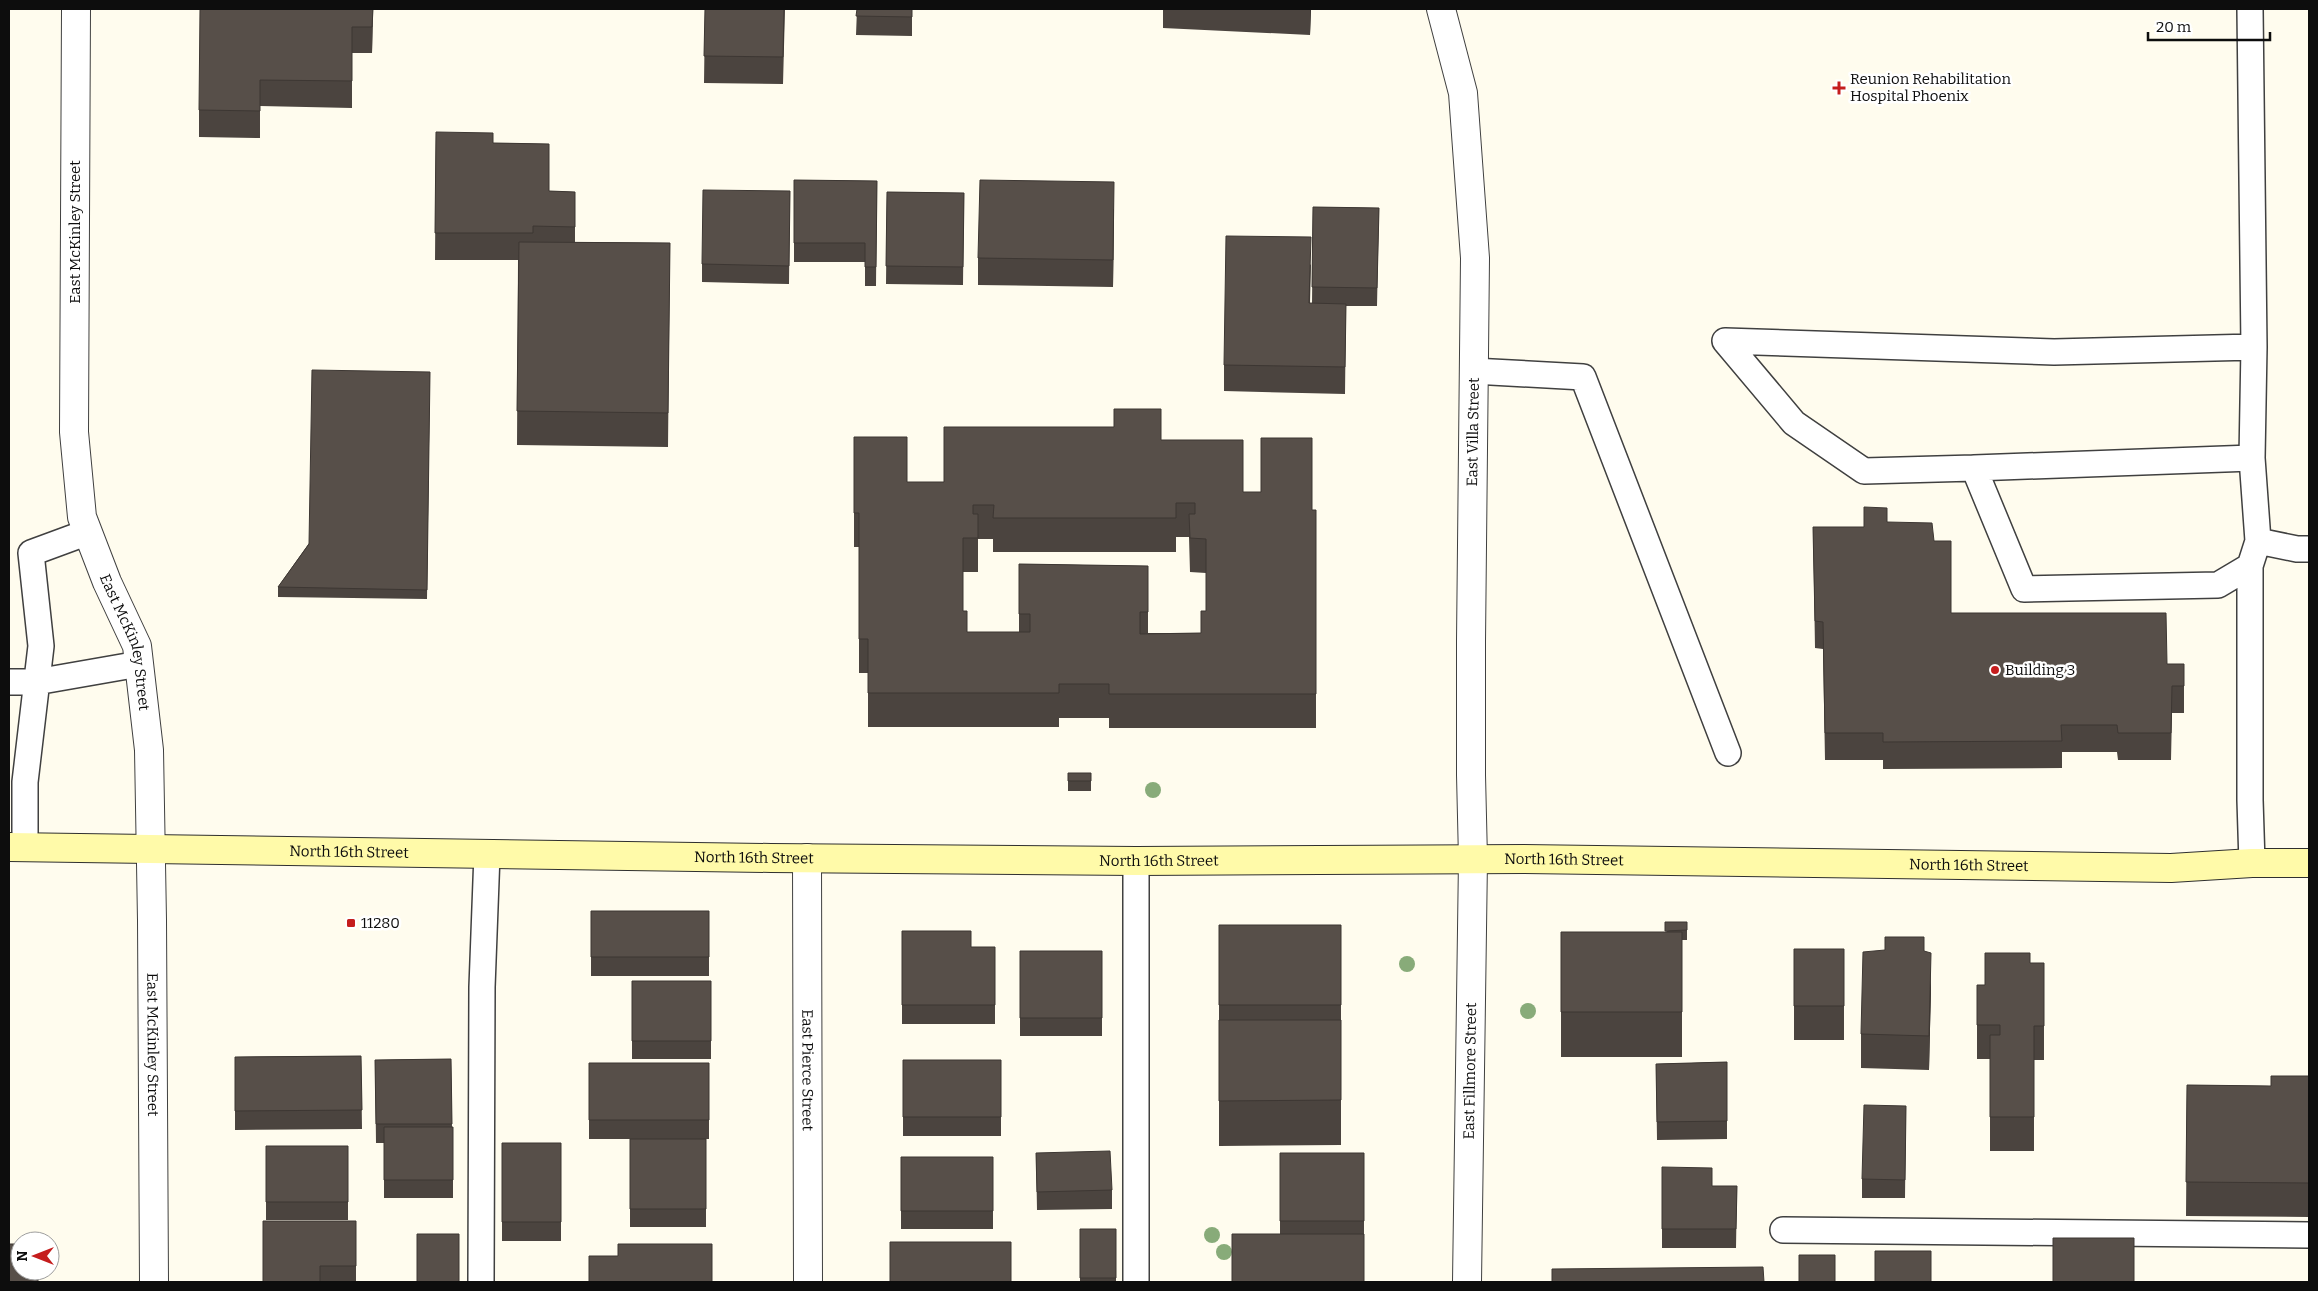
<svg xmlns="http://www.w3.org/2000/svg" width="2318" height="1291" font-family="Bitter,serif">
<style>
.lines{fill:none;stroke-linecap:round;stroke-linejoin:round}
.service-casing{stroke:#404040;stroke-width:28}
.minor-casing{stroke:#404040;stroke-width:30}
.secondary-casing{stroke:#2f2f2f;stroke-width:30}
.service{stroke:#fff;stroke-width:25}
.minor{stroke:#fff;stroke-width:28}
.secondary{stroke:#fffaa9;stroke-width:28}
.tree{fill:#88ab79}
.wall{fill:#4b443f;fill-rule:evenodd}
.shaded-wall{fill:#3d3733}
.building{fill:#574f49;stroke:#3d3733;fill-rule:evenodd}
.poi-dot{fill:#c51d1d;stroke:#fff;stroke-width:2}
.labels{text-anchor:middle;stroke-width:5;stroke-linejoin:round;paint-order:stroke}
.poi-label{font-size:15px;fill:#0d0d0d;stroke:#fff;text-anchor:start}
.street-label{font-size:15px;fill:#0d0d0d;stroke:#fff}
</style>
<rect width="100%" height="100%" fill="#fffcee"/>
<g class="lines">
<!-- service casing -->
<g class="service-casing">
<path id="service" d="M 2250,9 L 2254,347 L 2252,458 L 2258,541 L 2297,549 L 2309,549
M 2254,347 L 2054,352 L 1725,341 L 1794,423 L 1864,471 L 1974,468 L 2024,589 L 2218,585 L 2250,566 L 2258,541
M 1473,371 L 1583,377 L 1728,753
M 1974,468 L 2252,458
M 2250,566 L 2250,800 L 2252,863
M 9,682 L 36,682 L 139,664
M 25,847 L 25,782 L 41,646 L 31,553 L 88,532
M 1136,861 L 1136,1282
M 1783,1230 L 2309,1235
M 481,1282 L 482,987 L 487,854"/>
</g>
<!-- minor casing -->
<g class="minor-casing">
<g id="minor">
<path id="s1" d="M 76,9 L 74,432 L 82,517 L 107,582 L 137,646 L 149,750 L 152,920 L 154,1282"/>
<path d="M 1441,9 L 1463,93 L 1475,258 L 1471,641 L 1471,775 L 1473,859 L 1467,1282"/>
<path id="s2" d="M 807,858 L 808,1282"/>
</g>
</g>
<!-- secondary casing -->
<g class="secondary-casing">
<g id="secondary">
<path id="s3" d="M 9,847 L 771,858 L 1136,861 L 1524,859 L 2171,868 L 2252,863 L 2309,863"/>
</g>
</g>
<!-- service -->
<use href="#service" class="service"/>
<!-- minor -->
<use href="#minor" class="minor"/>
<!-- secondary -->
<use href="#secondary" class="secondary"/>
</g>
<!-- trees -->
<g class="tree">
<circle cx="1153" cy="790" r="8"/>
<circle cx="1407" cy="964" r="8"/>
<circle cx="1528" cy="1011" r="8"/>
<circle cx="1212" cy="1235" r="8"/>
<circle cx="1224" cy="1252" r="8"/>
</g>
<!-- wall -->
<path class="wall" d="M 373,9 L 372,53 L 352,53 L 352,108 L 260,106 L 260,138 L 199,137 L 199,110 Z
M 705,9 L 785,9 L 783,84 L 704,83 Z
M 857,9 L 912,9 L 912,36 L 856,35 Z
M 1163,9 L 1311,9 L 1310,35 L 1163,28 Z
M 436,132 L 493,143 L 549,144 L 549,191 L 575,192 L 575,242 L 670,243 L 668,447 L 517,445 L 518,260 L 435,260 Z
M 794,180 L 877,181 L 876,286 L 865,286 L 865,262 L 794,262 Z
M 790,191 L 789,284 L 702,282 L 702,264 Z
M 887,192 L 964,193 L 963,285 L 886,284 Z
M 1313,207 L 1379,208 L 1377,306 L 1346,306 L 1345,394 L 1224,391 L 1224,365 L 1311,264 L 1310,303 L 1312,304 Z
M 1114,209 L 1113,287 L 978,285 L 978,258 Z
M 430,372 L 427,599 L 278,597 L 278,587 Z
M 854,437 L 907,482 L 944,482 L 1161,440 L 1243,492 L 1312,510 L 1316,510 L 1316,728 L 1109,728 L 1109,718 L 1059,718 L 1059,727 L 868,727 L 868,673 L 859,673 L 859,547 L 854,547 ZM 1176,537 L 1189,537 L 1190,572 L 1206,573 L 1206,611 L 1201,633 L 1148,633 L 1148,566 L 1019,564 L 1019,632 L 967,632 L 963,611 L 963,572 L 978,572 L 978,539 L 993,539 L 993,552 L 1176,552 Z
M 1887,522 L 1934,541 L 1951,613 L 2167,664 L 2184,664 L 2184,713 L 2172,713 L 2171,760 L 2118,760 L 2117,752 L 2062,752 L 2062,768 L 1883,769 L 1883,760 L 1825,760 L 1823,649 L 1815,648 L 1813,527 L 1864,527 Z
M 1068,773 L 1091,773 L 1091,791 L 1068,791 Z
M 591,911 L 709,911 L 709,976 L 591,976 Z
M 1687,922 L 1687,940 L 1682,940 L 1682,1057 L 1561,1057 L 1561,932 L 1665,932 Z
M 1219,925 L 1341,925 L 1341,1145 L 1219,1146 Z
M 902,931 L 971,947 L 995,947 L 995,1024 L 902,1024 Z
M 1794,949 L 1844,949 L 1844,1040 L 1794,1040 Z
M 1020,951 L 1102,951 L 1102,1036 L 1020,1036 Z
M 1924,951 L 1931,987 L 1929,1070 L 1861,1068 L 1861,1034 Z
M 2030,963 L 2044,963 L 2044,1060 L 2034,1060 L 2034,1151 L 1990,1151 L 1990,1059 L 1977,1059 L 1977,985 L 1985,985 Z
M 632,981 L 711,981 L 711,1059 L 632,1059 Z
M 361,1056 L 362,1129 L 235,1130 L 235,1057 Z
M 451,1059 L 452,1127 L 453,1127 L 453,1198 L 384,1198 L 384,1143 L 376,1143 L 375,1060 Z
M 903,1060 L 1001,1060 L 1001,1136 L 903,1136 Z
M 1727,1062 L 1727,1139 L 1657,1140 L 1656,1064 Z
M 589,1063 L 709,1063 L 709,1139 L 589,1139 Z
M 2309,1076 L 2309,1217 L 2186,1216 L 2187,1085 L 2271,1086 Z
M 1906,1106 L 1905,1198 L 1862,1198 L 1862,1179 Z
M 630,1139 L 706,1139 L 706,1227 L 630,1227 Z
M 502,1143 L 561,1143 L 561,1241 L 502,1241 Z
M 266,1146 L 348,1146 L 348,1220 L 266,1220 Z
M 1036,1153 L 1112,1190 L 1112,1209 L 1037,1210 Z
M 1280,1153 L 1364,1153 L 1364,1282 L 1280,1234 Z
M 901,1157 L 993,1157 L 993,1229 L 901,1229 Z
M 1662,1167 L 1712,1186 L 1737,1186 L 1736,1248 L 1662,1248 Z
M 356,1221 L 356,1282 L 263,1282 Z
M 1080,1229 L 1116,1229 L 1116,1282 L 1080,1282 Z"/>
<!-- shaded-wall -->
<path class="shaded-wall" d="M 373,9 L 372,53 L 372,27 Z
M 1310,9 L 1311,9 L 1310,35 Z
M 1114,182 L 1114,209 L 1113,287 L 1113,260 Z
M 1931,953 L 1931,987 L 1929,1070 L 1929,1036 Z"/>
<!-- building -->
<path class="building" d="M 200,9 L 373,9 L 372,27 L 352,27 L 352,81 L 260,80 L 260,111 L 199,110 Z
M 705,9 L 784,9 L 783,57 L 704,56 Z
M 857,9 L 912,9 L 912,17 L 856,16 Z
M 436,132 L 493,133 L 493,143 L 549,144 L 549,191 L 575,192 L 575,227 L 533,226 L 533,233 L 435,233 Z
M 794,180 L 877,181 L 876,267 L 865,267 L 865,243 L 794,243 Z
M 980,180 L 1114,182 L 1113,260 L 978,258 Z
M 703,190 L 790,191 L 789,266 L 702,264 Z
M 887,192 L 964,193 L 963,267 L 886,266 Z
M 1313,207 L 1379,208 L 1377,288 L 1312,287 Z
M 1226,236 L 1311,237 L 1309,303 L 1346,304 L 1345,367 L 1224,365 Z
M 519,242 L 670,243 L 668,413 L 517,411 Z
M 312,370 L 430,372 L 427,590 L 278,587 L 309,544 Z
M 1114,409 L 1161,409 L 1161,440 L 1243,440 L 1243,492 L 1261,492 L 1261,438 L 1312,438 L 1312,510 L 1316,510 L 1316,694 L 1109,694 L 1109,684 L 1059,684 L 1059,693 L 868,693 L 868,639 L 859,639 L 859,513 L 854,513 L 854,437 L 907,437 L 907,482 L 944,482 L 944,427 L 1114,427 ZM 1176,503 L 1195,503 L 1195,514 L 1189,514 L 1190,538 L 1206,539 L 1206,611 L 1201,611 L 1201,633 L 1140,634 L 1140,612 L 1148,612 L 1148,566 L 1019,564 L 1019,614 L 1030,614 L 1030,632 L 967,632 L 967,611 L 963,611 L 963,538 L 978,538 L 978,514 L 973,514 L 973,505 L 994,505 L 993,518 L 1176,518 Z
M 1864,507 L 1887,508 L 1887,522 L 1932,523 L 1934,541 L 1951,541 L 1951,613 L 2166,613 L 2167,664 L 2184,664 L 2184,686 L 2172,686 L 2171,733 L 2118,733 L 2117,725 L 2061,725 L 2062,741 L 1883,742 L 1883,733 L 1825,733 L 1823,622 L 1815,621 L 1813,527 L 1864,527 Z
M 1068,773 L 1091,773 L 1091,781 L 1068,781 Z
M 591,911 L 709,911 L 709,957 L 591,957 Z
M 1665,922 L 1687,922 L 1687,930 L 1665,931 Z
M 1219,925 L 1341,925 L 1341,1005 L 1219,1005 Z
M 902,931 L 971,931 L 971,947 L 995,947 L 995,1005 L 902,1005 Z
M 1561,932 L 1682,932 L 1682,1012 L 1561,1012 Z
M 1885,937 L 1924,937 L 1924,951 L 1931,953 L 1929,1036 L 1861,1034 L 1863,952 L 1885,950 Z
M 1794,949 L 1844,949 L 1844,1006 L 1794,1006 Z
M 1020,951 L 1102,951 L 1102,1018 L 1020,1018 Z
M 1985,953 L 2030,953 L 2030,963 L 2044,963 L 2044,1026 L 2034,1026 L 2034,1117 L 1990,1117 L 1990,1035 L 2000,1035 L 2000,1025 L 1977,1025 L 1977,985 L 1985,985 Z
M 632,981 L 711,981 L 711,1041 L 632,1041 Z
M 1219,1020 L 1341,1020 L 1341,1100 L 1219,1101 Z
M 361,1056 L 362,1110 L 235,1111 L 235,1057 Z
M 451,1059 L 452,1124 L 376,1124 L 375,1060 Z
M 903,1060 L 1001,1060 L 1001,1117 L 903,1117 Z
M 1727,1062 L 1727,1121 L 1657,1122 L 1656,1064 Z
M 589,1063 L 709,1063 L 709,1120 L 589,1120 Z
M 2271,1076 L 2309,1076 L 2309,1183 L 2186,1182 L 2187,1085 L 2271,1086 Z
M 1864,1105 L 1906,1106 L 1905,1180 L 1862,1179 Z
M 384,1127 L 453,1127 L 453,1180 L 384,1180 Z
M 630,1139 L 706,1139 L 706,1209 L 630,1209 Z
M 502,1143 L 561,1143 L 561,1222 L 502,1222 Z
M 266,1146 L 348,1146 L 348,1202 L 266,1202 Z
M 1110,1151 L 1112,1190 L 1037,1192 L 1036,1153 Z
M 1280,1153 L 1364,1153 L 1364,1221 L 1280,1221 Z
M 901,1157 L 993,1157 L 993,1211 L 901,1211 Z
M 1662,1167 L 1712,1168 L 1712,1186 L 1737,1186 L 1736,1229 L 1662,1229 Z
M 263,1221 L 356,1221 L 356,1266 L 320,1266 L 320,1282 L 263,1282 Z
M 1080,1229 L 1116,1229 L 1116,1278 L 1080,1278 Z
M 417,1234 L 459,1234 L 459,1282 L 417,1282 Z
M 1232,1234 L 1364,1234 L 1364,1282 L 1232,1282 Z
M 2053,1238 L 2134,1238 L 2134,1282 L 2053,1282 Z
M 890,1242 L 1011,1242 L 1011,1282 L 890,1282 Z
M 9,1244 L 20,1244 L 20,1271 L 38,1271 L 38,1282 L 9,1282 Z
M 618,1244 L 712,1244 L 712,1282 L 589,1282 L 589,1256 L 618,1256 Z
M 1875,1251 L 1931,1251 L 1931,1282 L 1875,1282 Z
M 1799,1255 L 1835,1255 L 1835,1282 L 1799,1282 Z
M 1763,1267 L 1764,1282 L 1552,1282 L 1552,1269 Z"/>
<!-- markers -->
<g class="poi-dot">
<path d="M1836.5 80.5h5v5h5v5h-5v5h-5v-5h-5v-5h5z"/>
<circle cx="1995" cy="670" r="5"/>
<rect x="346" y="918" width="10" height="10" rx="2.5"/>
</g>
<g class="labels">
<!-- poi labels -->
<g class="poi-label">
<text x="1850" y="84">Reunion Rehabilitation<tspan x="1850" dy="17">Hospital Phoenix</tspan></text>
<text x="2005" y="675">Building 3</text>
<text x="361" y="928">11280</text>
</g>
<!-- street labels -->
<g class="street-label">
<text transform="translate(75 232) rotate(-90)" y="5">East McKinley Street</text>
<text transform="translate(1473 432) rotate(-89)" y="5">East Villa Street</text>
<text dy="5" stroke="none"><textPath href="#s1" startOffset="642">East McKinley Street</textPath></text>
<text dy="5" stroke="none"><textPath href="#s3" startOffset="340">North 16th Street</textPath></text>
<text dy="5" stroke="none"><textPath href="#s3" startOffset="745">North 16th Street</textPath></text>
<text dy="5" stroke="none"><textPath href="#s3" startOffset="1150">North 16th Street</textPath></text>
<text dy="5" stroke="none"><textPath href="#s3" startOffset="1555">North 16th Street</textPath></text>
<text dy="5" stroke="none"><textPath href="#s3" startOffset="1960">North 16th Street</textPath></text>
<text dy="5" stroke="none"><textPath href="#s1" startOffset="1048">East McKinley Street</textPath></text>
<text dy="5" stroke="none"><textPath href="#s2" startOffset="212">East Pierce Street</textPath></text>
<text transform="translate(1470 1071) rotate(-89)" y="5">East Fillmore Street</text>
</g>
</g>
<!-- border -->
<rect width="2318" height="1291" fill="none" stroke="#0d0d0d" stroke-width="20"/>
<!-- north arrow -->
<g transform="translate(35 1256) rotate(270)"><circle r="24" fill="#ffffff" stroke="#9e9e9e"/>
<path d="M0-4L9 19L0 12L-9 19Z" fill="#c51d1d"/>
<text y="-8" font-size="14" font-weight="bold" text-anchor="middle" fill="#0d0d0d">N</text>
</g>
<!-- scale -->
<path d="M2148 32v8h122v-8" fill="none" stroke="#0d0d0d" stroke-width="2.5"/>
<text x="2156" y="32" font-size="15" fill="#0d0d0d" stroke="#ffffff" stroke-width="4" paint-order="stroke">20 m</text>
</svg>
